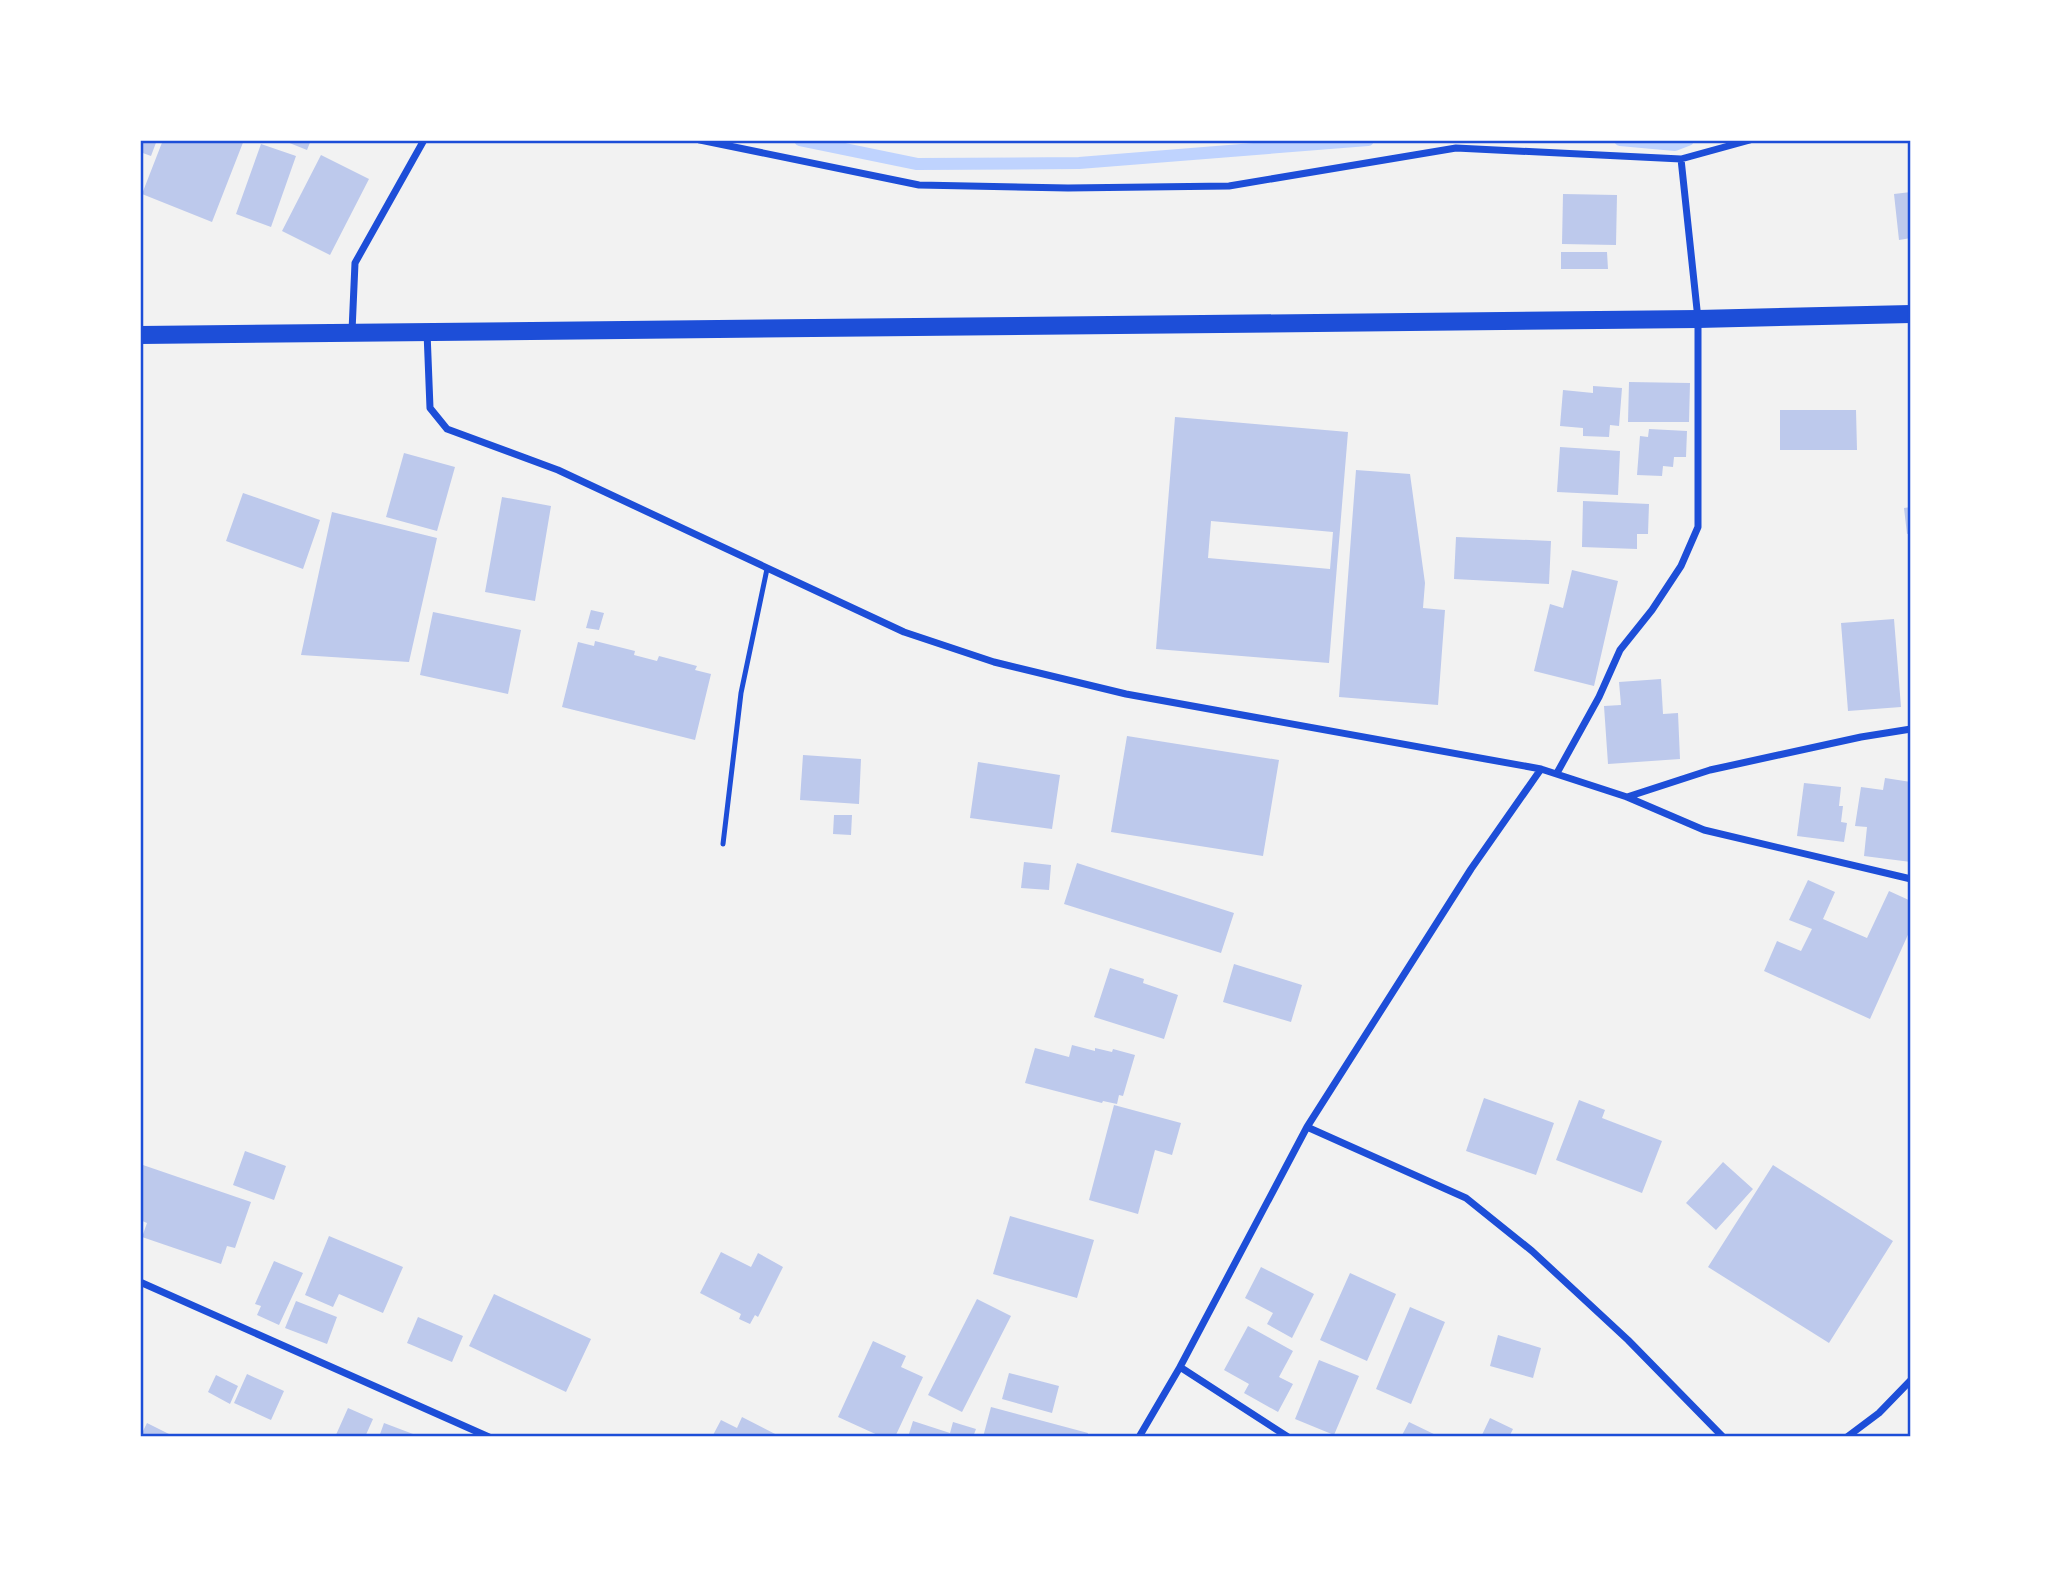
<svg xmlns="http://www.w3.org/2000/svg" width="2051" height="1577" font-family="'Alegreya Sans',sans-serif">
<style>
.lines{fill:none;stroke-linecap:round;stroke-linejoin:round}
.stream{stroke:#bfd3fe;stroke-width:12}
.building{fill:#bdc9ec;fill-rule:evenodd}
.service{stroke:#1d4ed8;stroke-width:5}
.minor{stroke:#1d4ed8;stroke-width:7}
.primary{stroke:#1d4ed8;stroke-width:18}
.neatline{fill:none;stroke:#1d4ed8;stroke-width:2.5}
</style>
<rect width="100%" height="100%" fill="#f2f2f2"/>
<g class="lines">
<!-- stream -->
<path class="stream" d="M 800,140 L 917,164 L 1079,163 L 1368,140
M 1620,140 L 1675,145 L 1688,140"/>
</g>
<!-- building -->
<path class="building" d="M 140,140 L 157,140 L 151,156 L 140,152 Z
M 163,140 L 244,140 L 212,222 L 142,194 Z
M 282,140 L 311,140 L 307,150 Z
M 261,144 L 296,156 L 271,227 L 236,214 Z
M 321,155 L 369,179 L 330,255 L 282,231 Z
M 1911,192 L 1911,238 L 1899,240 L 1894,194 Z
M 1563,194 L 1617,195 L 1616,245 L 1562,244 Z
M 1561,252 L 1607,252 L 1608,269 L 1561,269 Z
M 1629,382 L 1690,383 L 1689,422 L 1628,422 Z
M 1593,386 L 1622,388 L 1619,426 L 1610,425 L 1609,437 L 1583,436 L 1583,428 L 1560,426 L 1563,390 L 1593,393 Z
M 1780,410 L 1856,410 L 1857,450 L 1780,450 Z
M 1175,417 L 1348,432 L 1329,663 L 1156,649 ZM 1211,521 L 1333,532 L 1330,569 L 1208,558 Z
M 1649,429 L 1687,431 L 1686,457 L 1674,457 L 1673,467 L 1663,466 L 1662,476 L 1637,475 L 1640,436 L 1648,437 Z
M 1560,447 L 1620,451 L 1618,495 L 1557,492 Z
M 404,453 L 455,467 L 437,531 L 386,517 Z
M 1356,470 L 1410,474 L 1425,583 L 1423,608 L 1445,610 L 1438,705 L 1339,697 Z
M 243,493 L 320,520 L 303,569 L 226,541 Z
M 502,497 L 551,506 L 535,601 L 485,592 Z
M 1583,501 L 1649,504 L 1648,534 L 1637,534 L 1637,549 L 1582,547 Z
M 1911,507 L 1911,533 L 1907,534 L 1904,508 Z
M 332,512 L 437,538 L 409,662 L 301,655 Z
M 1456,537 L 1551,541 L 1549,584 L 1454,579 Z
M 1572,570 L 1618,581 L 1594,686 L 1534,671 L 1550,604 L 1563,608 Z
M 591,610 L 604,613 L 599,630 L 586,628 Z
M 433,612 L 521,630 L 508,694 L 420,675 Z
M 1894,619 L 1901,707 L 1848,711 L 1841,623 Z
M 595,641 L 635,651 L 634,655 L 657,661 L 659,656 L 697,666 L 695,670 L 711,674 L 695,740 L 562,707 L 578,642 L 594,646 Z
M 1661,679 L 1663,714 L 1678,713 L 1680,759 L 1608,764 L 1604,706 L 1621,705 L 1619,682 Z
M 1127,736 L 1279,760 L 1263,856 L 1111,832 Z
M 803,755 L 861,759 L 859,804 L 800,800 Z
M 978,762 L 1060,775 L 1052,829 L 970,818 Z
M 1885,778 L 1911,782 L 1911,862 L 1864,856 L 1867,827 L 1855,826 L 1861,787 L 1883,790 Z
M 1804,783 L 1841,787 L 1839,806 L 1843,806 L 1841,822 L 1847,823 L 1844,842 L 1797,836 Z
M 834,815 L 852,815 L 851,835 L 833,834 Z
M 1024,862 L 1051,865 L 1049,890 L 1021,888 Z
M 1077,863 L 1234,913 L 1221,953 L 1064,904 Z
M 1808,880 L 1835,892 L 1823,919 L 1867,938 L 1889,891 L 1911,901 L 1911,928 L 1870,1019 L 1764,971 L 1777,941 L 1801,951 L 1812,929 L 1789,920 Z
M 1234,964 L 1302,985 L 1291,1022 L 1223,1002 Z
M 1110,968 L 1144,979 L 1143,983 L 1178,995 L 1164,1039 L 1094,1017 Z
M 1072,1045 L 1095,1051 L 1095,1048 L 1112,1052 L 1113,1049 L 1135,1055 L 1123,1096 L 1119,1095 L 1117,1104 L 1103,1101 L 1102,1103 L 1025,1083 L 1035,1048 L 1069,1057 Z
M 1484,1098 L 1554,1123 L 1536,1175 L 1466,1151 Z
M 1579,1100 L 1605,1110 L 1602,1118 L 1662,1141 L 1642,1193 L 1556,1160 Z
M 1114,1105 L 1181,1123 L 1172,1155 L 1155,1150 L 1138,1214 L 1089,1200 Z
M 245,1151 L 286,1166 L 274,1200 L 233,1185 Z
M 1723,1162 L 1753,1189 L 1716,1230 L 1686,1203 Z
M 140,1164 L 251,1202 L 235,1248 L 227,1246 L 221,1264 L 142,1237 L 147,1223 L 140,1220 Z
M 1773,1165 L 1893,1241 L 1829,1343 L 1708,1267 Z
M 1010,1216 L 1094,1240 L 1077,1298 L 993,1274 Z
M 329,1236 L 403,1267 L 383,1313 L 339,1294 L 333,1307 L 305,1295 Z
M 721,1252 L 751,1267 L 758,1253 L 783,1267 L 758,1317 L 755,1315 L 750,1324 L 739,1319 L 741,1314 L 700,1293 Z
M 274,1261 L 303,1273 L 279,1325 L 257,1315 L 261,1306 L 255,1304 Z
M 1261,1267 L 1314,1294 L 1292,1338 L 1267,1324 L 1273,1313 L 1245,1298 Z
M 1350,1273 L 1396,1294 L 1367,1361 L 1320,1340 Z
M 494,1294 L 591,1339 L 566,1392 L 469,1346 Z
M 977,1299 L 1011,1316 L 962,1412 L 928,1395 Z
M 296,1301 L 337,1317 L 327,1344 L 285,1328 Z
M 1410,1307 L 1445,1322 L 1411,1404 L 1376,1389 Z
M 418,1317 L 463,1336 L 452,1362 L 407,1343 Z
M 1248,1326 L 1293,1351 L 1279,1377 L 1293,1384 L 1278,1412 L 1244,1393 L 1249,1384 L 1224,1370 Z
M 1498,1335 L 1541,1348 L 1533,1378 L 1490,1366 Z
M 873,1341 L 906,1356 L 901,1367 L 923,1377 L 895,1437 L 882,1437 L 838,1417 Z
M 1319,1360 L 1359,1376 L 1334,1435 L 1295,1419 Z
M 1009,1373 L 1059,1386 L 1052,1413 L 1002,1399 Z
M 247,1374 L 284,1391 L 271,1420 L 234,1403 Z
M 216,1375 L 238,1386 L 230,1404 L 208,1392 Z
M 991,1407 L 1088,1433 L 1087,1437 L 983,1437 Z
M 348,1408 L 373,1419 L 365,1437 L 335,1437 Z
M 742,1417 L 781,1437 L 712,1437 L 721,1420 L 737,1428 Z
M 1490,1418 L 1513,1429 L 1509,1437 L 1481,1437 Z
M 913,1421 L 950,1433 L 953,1422 L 976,1429 L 973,1437 L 908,1437 Z
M 1409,1422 L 1440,1437 L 1401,1437 Z
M 147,1423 L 169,1434 L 167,1437 L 140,1437 Z
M 384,1423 L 421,1437 L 379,1437 Z"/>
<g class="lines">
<!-- service -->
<path class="service" d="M 723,844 L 741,693 L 767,569"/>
<!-- minor -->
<path class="minor" d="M 700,140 L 919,185 L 1068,188 L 1229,186 L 1456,148 L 1681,159 L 1750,140
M 352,331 L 355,263 L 424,140
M 427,332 L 430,408 L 447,429 L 558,470 L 904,632 L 994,662 L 1126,694 L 1541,769 L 1471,869 L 1307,1127 L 1180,1367 L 1139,1437
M 1541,769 L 1627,797 L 1704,830 L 1911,879
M 1557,773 L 1599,697 L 1620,650 L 1652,610 L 1681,566 L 1698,527 L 1698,319 L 1681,159
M 1627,797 L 1710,770 L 1861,737 L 1911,729
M 1307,1127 L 1466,1198 L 1532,1251 L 1628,1340 L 1723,1437
M 140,1282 L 489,1437
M 1180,1367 L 1288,1437
M 1847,1437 L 1879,1413 L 1911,1380"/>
<!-- primary -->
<path class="primary" d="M 140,335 L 1698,319 L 1911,314"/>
</g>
<!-- border -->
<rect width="2051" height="1577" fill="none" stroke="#ffffff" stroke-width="284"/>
<rect x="142" y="142" width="1767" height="1293" class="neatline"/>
</svg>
